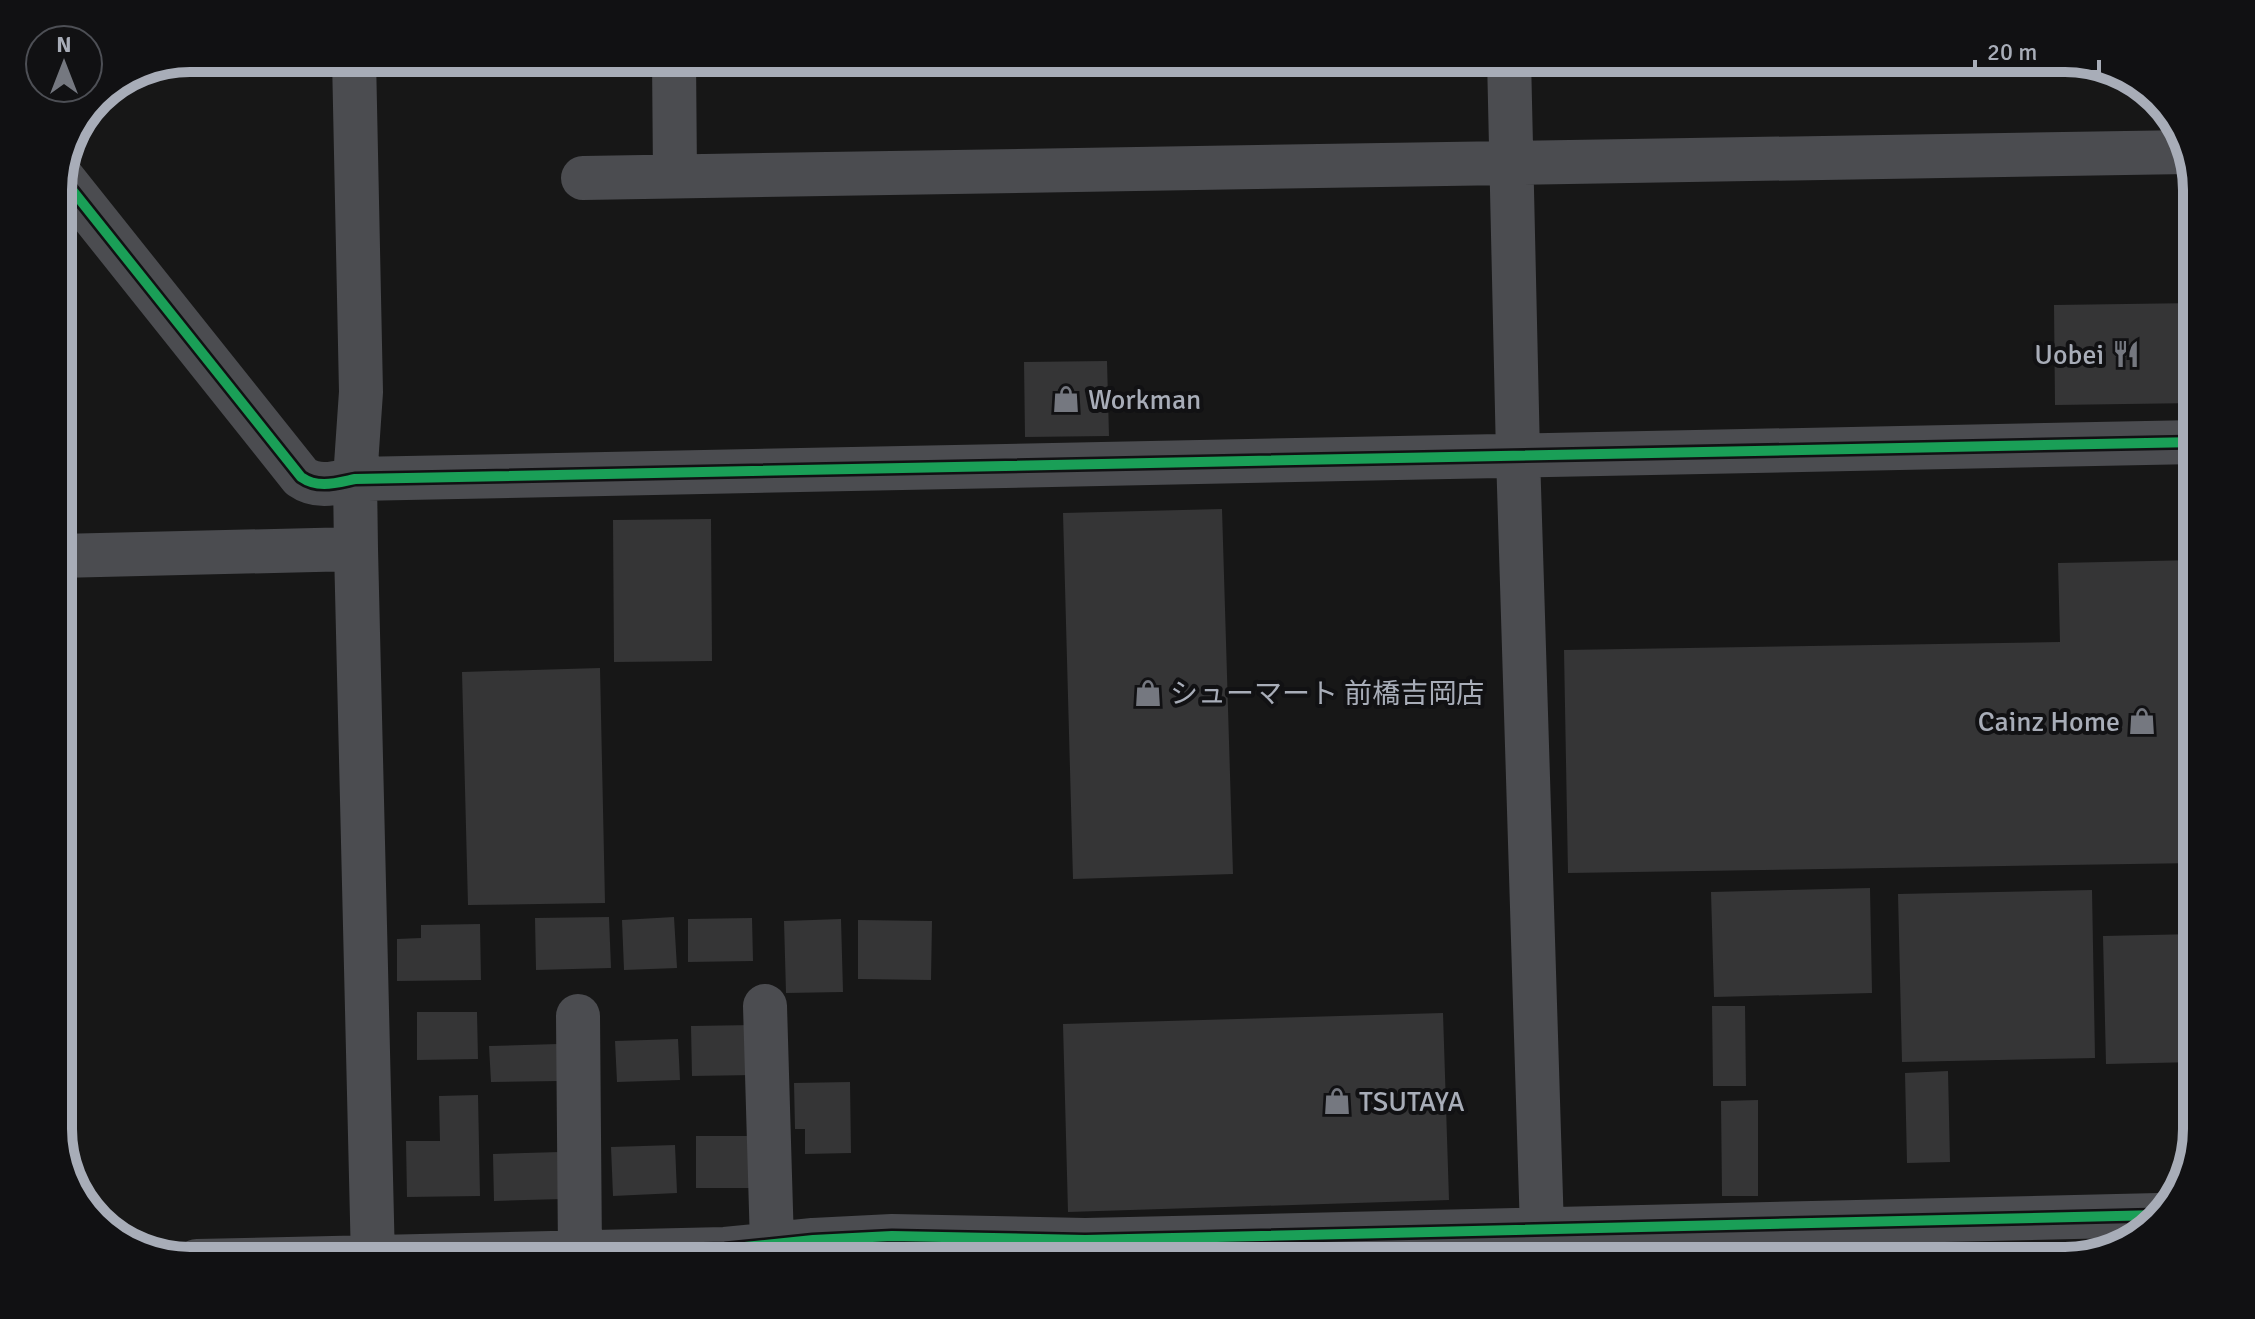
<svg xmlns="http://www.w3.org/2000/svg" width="2255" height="1319" font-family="Signika,'Noto Sans JP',sans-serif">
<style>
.building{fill:#353536}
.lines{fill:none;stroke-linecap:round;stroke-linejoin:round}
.minor{stroke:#4b4c50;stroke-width:44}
.cycleway-casing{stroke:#111113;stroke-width:15}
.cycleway{stroke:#1a9f57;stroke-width:10}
.labels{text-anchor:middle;stroke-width:8;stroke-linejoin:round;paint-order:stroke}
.poi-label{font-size:28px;fill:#a8adb8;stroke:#111113;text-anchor:start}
.rim{fill:none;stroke:#a8adb8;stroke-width:10}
</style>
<rect width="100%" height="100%" fill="#171717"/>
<!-- building -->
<path class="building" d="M 2197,303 L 2197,403 L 2055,405 L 2054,305 Z
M 1107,361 L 1109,436 L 1025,437 L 1024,362 Z
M 1222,509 L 1233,874 L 1073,879 L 1063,513 Z
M 711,519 L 712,661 L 614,662 L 613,520 Z
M 2197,560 L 2197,863 L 1568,873 L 1564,650 L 2060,642 L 2058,563 Z
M 600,668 L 605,903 L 468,905 L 462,672 Z
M 1870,888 L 1872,993 L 1714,997 L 1711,892 Z
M 2092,890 L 2095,1058 L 1902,1062 L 1898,894 Z
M 609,917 L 611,968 L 536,970 L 535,918 Z
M 674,917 L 677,968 L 624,970 L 622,920 Z
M 752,918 L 753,961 L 688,962 L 688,919 Z
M 841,919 L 843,992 L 786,993 L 784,921 Z
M 858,920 L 932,921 L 931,980 L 858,979 Z
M 480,924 L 481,980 L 397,981 L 397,939 L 421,938 L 421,925 Z
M 2197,934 L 2197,1062 L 2106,1064 L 2103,936 Z
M 1712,1006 L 1745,1006 L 1746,1086 L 1713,1086 Z
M 417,1012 L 477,1012 L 478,1059 L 417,1060 Z
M 1443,1013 L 1449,1200 L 1068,1212 L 1063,1024 Z
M 754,1025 L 755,1075 L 692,1076 L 691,1026 Z
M 678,1039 L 680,1080 L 617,1082 L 615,1041 Z
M 558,1044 L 559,1081 L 491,1082 L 489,1046 Z
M 1948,1071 L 1950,1162 L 1907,1163 L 1905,1073 Z
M 850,1082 L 851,1153 L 805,1154 L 805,1129 L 795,1129 L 794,1083 Z
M 478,1095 L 480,1196 L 407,1197 L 406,1141 L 440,1141 L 439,1096 Z
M 1758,1100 L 1758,1196 L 1722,1196 L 1721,1101 Z
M 696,1136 L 757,1136 L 757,1188 L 696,1188 Z
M 675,1145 L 677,1193 L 613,1196 L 611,1147 Z
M 560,1152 L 562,1199 L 494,1201 L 493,1154 Z"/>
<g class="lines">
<!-- minor -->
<path class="minor" d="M 354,58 L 361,392 L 355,479 L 356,549 L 373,1261
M 674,58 L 675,176
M 1509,58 L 1518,455 L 1542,1230 L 1540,1259
M 61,176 L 301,477 C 318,489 336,483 355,479 L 2197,442
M 583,178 L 2188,152
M 58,556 L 356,549
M 765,1006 L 772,1244
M 578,1016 L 580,1253
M 197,1261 L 725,1249 L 813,1240 L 892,1236 L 1085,1240 L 2159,1215"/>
<!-- cycleway casing -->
<g class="cycleway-casing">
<path id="cycleway" d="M 61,176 L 301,477 C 318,489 336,483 355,479 L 2197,442
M 373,1261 L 373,1257 L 725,1249 L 813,1240 L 892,1236 L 1085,1240 L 2159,1215"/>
</g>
<!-- cycleway -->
<use href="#cycleway" class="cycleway"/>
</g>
<!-- icons -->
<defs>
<g id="restaurant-bare" transform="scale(2.16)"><path d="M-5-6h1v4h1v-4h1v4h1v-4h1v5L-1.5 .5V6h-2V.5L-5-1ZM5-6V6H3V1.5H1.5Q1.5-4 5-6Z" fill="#757880" stroke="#111113" stroke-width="2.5" paint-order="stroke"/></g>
<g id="shop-bare" transform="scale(2.16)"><path d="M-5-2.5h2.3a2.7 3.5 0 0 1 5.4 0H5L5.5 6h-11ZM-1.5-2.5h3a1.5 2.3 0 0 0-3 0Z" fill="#757880" stroke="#111113" stroke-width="2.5" paint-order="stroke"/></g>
</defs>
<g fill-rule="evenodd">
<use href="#restaurant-bare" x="2126" y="354"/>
<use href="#shop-bare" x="1066" y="399"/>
<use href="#shop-bare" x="1148" y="693"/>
<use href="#shop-bare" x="2142" y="721"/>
<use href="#shop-bare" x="1337" y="1101"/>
</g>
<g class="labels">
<!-- poi labels -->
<g class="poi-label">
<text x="2104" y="364" text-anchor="end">Uobei</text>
<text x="1088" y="409">Workman</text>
<text x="1170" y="703">シューマート 前橋吉岡店</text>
<text x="2120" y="731" text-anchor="end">Cainz Home</text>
<text x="1359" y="1111">TSUTAYA</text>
</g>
</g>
<!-- crop -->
<path d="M0 0H2255V1319H0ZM190 72H2065A118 118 0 0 1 2183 190V1129A118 118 0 0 1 2065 1247H190A118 118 0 0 1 72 1129V190A118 118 0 0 1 190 72Z" fill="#111113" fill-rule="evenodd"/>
<path class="rim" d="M190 72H2065A118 118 0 0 1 2183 190V1129A118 118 0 0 1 2065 1247H190A118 118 0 0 1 72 1129V190A118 118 0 0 1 190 72Z"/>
<!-- north arrow -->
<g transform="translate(64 64)"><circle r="38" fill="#111113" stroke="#4d4f55" stroke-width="2"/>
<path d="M0-6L14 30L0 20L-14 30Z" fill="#757880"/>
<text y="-12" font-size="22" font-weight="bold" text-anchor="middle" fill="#a8adb8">N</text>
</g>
<!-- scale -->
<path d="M1975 60v12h124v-12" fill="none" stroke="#a8adb8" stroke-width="4"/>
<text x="1987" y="60" font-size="24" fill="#a8adb8" stroke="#111113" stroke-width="6" paint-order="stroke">20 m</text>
</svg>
